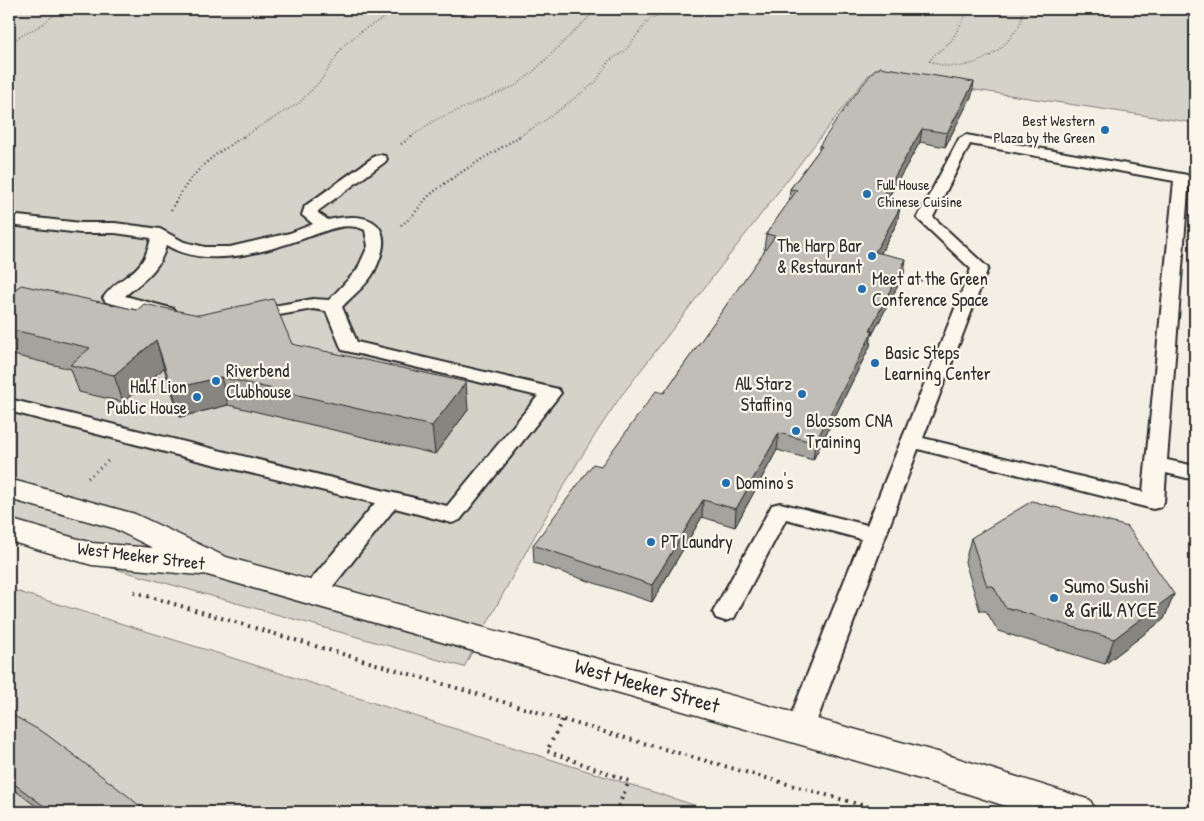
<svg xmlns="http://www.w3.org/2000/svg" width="1204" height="821" font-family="'Patrick Hand',sans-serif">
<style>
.green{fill:#d5d2c9;stroke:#807e7a}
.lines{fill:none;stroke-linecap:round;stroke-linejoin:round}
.service-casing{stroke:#2b2b2b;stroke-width:4}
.secondary-casing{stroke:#2b2b2b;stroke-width:3}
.path-far3{stroke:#2b2b2b;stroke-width:2;stroke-dasharray:0.5 2.5;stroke-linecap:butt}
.path-far2{stroke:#2b2b2b;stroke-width:2.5;stroke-dasharray:1 3;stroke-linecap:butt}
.path-far1{stroke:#2b2b2b;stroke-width:3;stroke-dasharray:1 4;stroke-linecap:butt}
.path{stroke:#2b2b2b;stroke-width:4;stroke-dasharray:2 5;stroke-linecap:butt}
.service{fill:#fbf7ec;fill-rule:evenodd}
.secondary{fill:#fbf7ec;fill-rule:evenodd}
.wall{fill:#a5a39d;stroke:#2b2b2b}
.shaded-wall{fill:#86857f;stroke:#2b2b2b}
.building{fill:#c0beb6;stroke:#2b2b2b}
.poi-dot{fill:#1f6fb2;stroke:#fbf7ec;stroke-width:2}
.labels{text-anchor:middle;stroke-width:4.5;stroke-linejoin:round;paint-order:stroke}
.far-poi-label{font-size:15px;fill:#2b2b2b;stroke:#fbf7ec;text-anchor:end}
.poi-label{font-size:18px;fill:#2b2b2b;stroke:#fbf7ec;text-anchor:start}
.street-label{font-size:18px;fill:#2b2b2b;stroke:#fbf7ec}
.near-poi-label{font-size:21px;fill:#2b2b2b;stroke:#fbf7ec;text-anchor:start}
.near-street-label{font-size:21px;fill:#2b2b2b;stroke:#fbf7ec}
</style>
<rect width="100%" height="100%" fill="#f3efe4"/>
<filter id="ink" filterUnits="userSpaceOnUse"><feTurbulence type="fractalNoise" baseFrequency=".02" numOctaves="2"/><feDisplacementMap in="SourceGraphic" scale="10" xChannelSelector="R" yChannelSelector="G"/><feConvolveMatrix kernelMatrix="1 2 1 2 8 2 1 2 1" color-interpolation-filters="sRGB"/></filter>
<g filter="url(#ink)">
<!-- green -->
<path class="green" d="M 9,9 L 1195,9 L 1195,123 L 869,74 L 621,396 C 562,481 513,575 464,667 L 9,539 Z
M 9,589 L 220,654 L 716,812 L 9,812 Z"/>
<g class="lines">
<!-- service casing -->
<g class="service-casing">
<path id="service" d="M 966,135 L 1182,174 L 1187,175 L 1189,178 L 1167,460 L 1195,466 L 1195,480 L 1166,473 L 1164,502 L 1161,507 L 1153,509 L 918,449 L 814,728 L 810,736 L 800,739 L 790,736 L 786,728 L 861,539 L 786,519 L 734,618 L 725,621 L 716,618 L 713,612 L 772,505 L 780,503 L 867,525 L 971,269 L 917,218 L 959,139 ZM 970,144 L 1174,181 L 1143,492 L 923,438 L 988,268 L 933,217 Z
M 380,155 L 385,156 L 387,159 L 385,162 L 318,211 L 318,213 L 328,220 C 372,210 398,225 374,272 C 367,285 352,296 342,307 L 357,342 L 558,389 L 561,393 L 460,520 L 452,523 L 395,508 L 322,600 L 313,603 L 304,600 L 301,594 L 304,588 L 375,503 L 192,459 L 9,411 L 9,399 L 447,506 L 538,396 L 342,350 L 326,311 L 313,309 L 251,320 L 245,319 L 242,315 L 245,311 L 251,310 L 313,299 L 329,300 L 357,270 L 368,246 L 365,230 C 343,220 323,233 302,239 C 261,253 206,269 166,245 C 161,269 143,281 125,296 L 174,309 L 177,313 L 174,317 L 168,318 L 106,302 L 103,298 C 122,271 142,279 151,238 L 115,233 L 81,233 L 9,225 L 9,215 L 81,223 L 115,223 L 160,229 L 184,242 L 205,247 L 230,247 L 290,233 L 313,224 L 302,215 L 305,206 L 375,156 Z"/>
</g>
<!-- secondary casing -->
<g class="secondary-casing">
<path id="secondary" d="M 9,479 L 135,514 L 226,557 L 941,753 L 1090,800 L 1096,812 L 1024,812 L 941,785 L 204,574 L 199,575 L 92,565 L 9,541 L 9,519 L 92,543 L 153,548 L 113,528 L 9,499 Z"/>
</g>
<!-- path-far3 -->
<path class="path-far3" d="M 969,9 L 952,40 L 932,57 L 930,61 C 959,75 995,60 1013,34 C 1020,25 1023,20 1022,9
M 9,16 L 21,9
M 9,43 L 41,25 L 62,9
M 242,137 L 299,103 L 322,79 L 343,46 L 363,30 L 400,9
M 411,137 L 435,120 L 517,85 L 535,70 L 597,9
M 518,137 L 547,119 L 596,82 L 609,61 L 625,51 L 648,21 L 666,9"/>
<!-- path-far2 -->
<path class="path-far2" d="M 401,144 L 413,136
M 171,210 C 190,174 209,156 245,136
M 401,225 C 415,217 419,205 430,195 C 458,172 490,155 520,136
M 909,278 L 942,285"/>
<!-- path-far1 -->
<path class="path-far1" d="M 88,478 L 110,459"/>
<!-- path -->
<path class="path" d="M 134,592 L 601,731 L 886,812
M 562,720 L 547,751 L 629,781 L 616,812"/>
<!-- service -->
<use href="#service" class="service"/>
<!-- secondary -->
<use href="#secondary" class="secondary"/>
</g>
<!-- wall -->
<path class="wall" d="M 972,95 L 945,147 L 920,142 L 884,205 L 897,223 L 881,253 L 904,274 L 871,337 L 870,346 L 813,460 L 777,450 L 735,527 L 702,517 L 652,602 L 534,563 L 533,545 L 664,393 L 766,250 L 764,249 L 766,234 L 789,202 L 790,189 L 819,150 L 819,146 Z
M 9,294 L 137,310 L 292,344 L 468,410 L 435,454 L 228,405 L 180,417 L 164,368 L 123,402 L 79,392 L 71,369 L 9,354 Z
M 971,538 L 1174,594 L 1164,619 L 1105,664 L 998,631 L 986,611 L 980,611 L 965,562 Z
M 9,713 L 147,812 L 44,812 L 9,786 Z"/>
<!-- shaded-wall -->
<path class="shaded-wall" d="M 974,82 L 972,95 L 945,147 L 947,133 Z
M 922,129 L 920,142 L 876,219 L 879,204 Z
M 900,208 L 897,223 L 873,267 L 875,252 Z
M 906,259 L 904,274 L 871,337 L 870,346 L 813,460 L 815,443 L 870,330 Z
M 156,340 L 164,368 L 123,402 L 114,375 Z
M 221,377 L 228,405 L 180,417 L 172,389 Z
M 466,382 L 468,410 L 435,454 L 432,426 Z
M 779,433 L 777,450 L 735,527 L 736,509 Z
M 703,500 L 702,517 L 652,602 L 652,585 Z
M 1174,594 L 1164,619 L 1105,664 L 1114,639 Z"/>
<!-- building -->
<path class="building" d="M 880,67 L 974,82 L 947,133 L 922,129 L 879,204 L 900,208 L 875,252 L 906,259 L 870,330 L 873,331 L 815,443 L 779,433 L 736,509 L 703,500 L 652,585 L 533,545 L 593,464 L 601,466 L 656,391 L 664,393 L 775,236 L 766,234 L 797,190 L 790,189 L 822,146 L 819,146 L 850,101 L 875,69 L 879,69 Z
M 21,285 L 137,310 L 144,304 L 199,315 L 273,299 L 292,344 L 466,382 L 432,426 L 221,377 L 172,389 L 156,340 L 114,375 L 70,365 L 90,348 L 9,329 L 9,294 Z
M 1032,501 L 1128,527 L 1174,594 L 1114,639 L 1005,607 L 993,586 L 987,586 L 971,538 Z
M 9,713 L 46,734 L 128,796 L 147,812 L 52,812 L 9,780 Z"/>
</g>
<!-- markers -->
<g class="poi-dot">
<circle cx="1105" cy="130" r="5"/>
<circle cx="867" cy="194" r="5"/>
<circle cx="872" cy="256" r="5"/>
<circle cx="862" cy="289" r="5"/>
<circle cx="875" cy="363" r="5"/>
<circle cx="216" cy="381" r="5"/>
<circle cx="802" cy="394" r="5"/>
<circle cx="197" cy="397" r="5"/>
<circle cx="796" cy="431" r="5"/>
<circle cx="726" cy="483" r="5"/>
<circle cx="651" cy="542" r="5"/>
<circle cx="1054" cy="598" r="5"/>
</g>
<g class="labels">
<!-- far-poi labels -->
<g class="far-poi-label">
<text x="1095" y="126">Best Western<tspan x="1095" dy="17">Plaza by the Green</tspan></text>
<text x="877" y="190" text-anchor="start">Full House<tspan x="877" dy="17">Chinese Cuisine</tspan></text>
</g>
<!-- poi labels -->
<g class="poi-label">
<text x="862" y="252" text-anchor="end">The Harp Bar<tspan x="862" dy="21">&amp; Restaurant</tspan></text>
<text x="872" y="285">Meet at the Green<tspan x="872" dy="21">Conference Space</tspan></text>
<text x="885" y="359">Basic Steps<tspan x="885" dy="21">Learning Center</tspan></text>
<text x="226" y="377">Riverbend<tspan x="226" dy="21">Clubhouse</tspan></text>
<text x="792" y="390" text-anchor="end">All Starz<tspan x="792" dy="21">Staffing</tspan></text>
<text x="187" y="393" text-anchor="end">Half Lion<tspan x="187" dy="21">Public House</tspan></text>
<text x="806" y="427">Blossom CNA<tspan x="806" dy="21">Training</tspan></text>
<text x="736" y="489">Domino's</text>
<text x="661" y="548">PT Laundry</text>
</g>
<!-- street labels -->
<g class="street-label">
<text transform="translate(141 556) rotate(7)" y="6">West Meeker Street</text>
</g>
<!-- near-poi labels -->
<g class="near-poi-label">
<text x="1064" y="593">Sumo Sushi<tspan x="1064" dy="24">&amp; Grill AYCE</tspan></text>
</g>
<!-- near-street labels -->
<g class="near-street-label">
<text transform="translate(647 686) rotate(16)" y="7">West Meeker Street</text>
</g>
</g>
<!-- margin -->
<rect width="1204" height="821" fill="none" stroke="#fbf7ec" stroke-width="30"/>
<rect x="15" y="15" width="1174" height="791" fill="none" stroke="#2b2b2b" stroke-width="2" filter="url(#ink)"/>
</svg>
